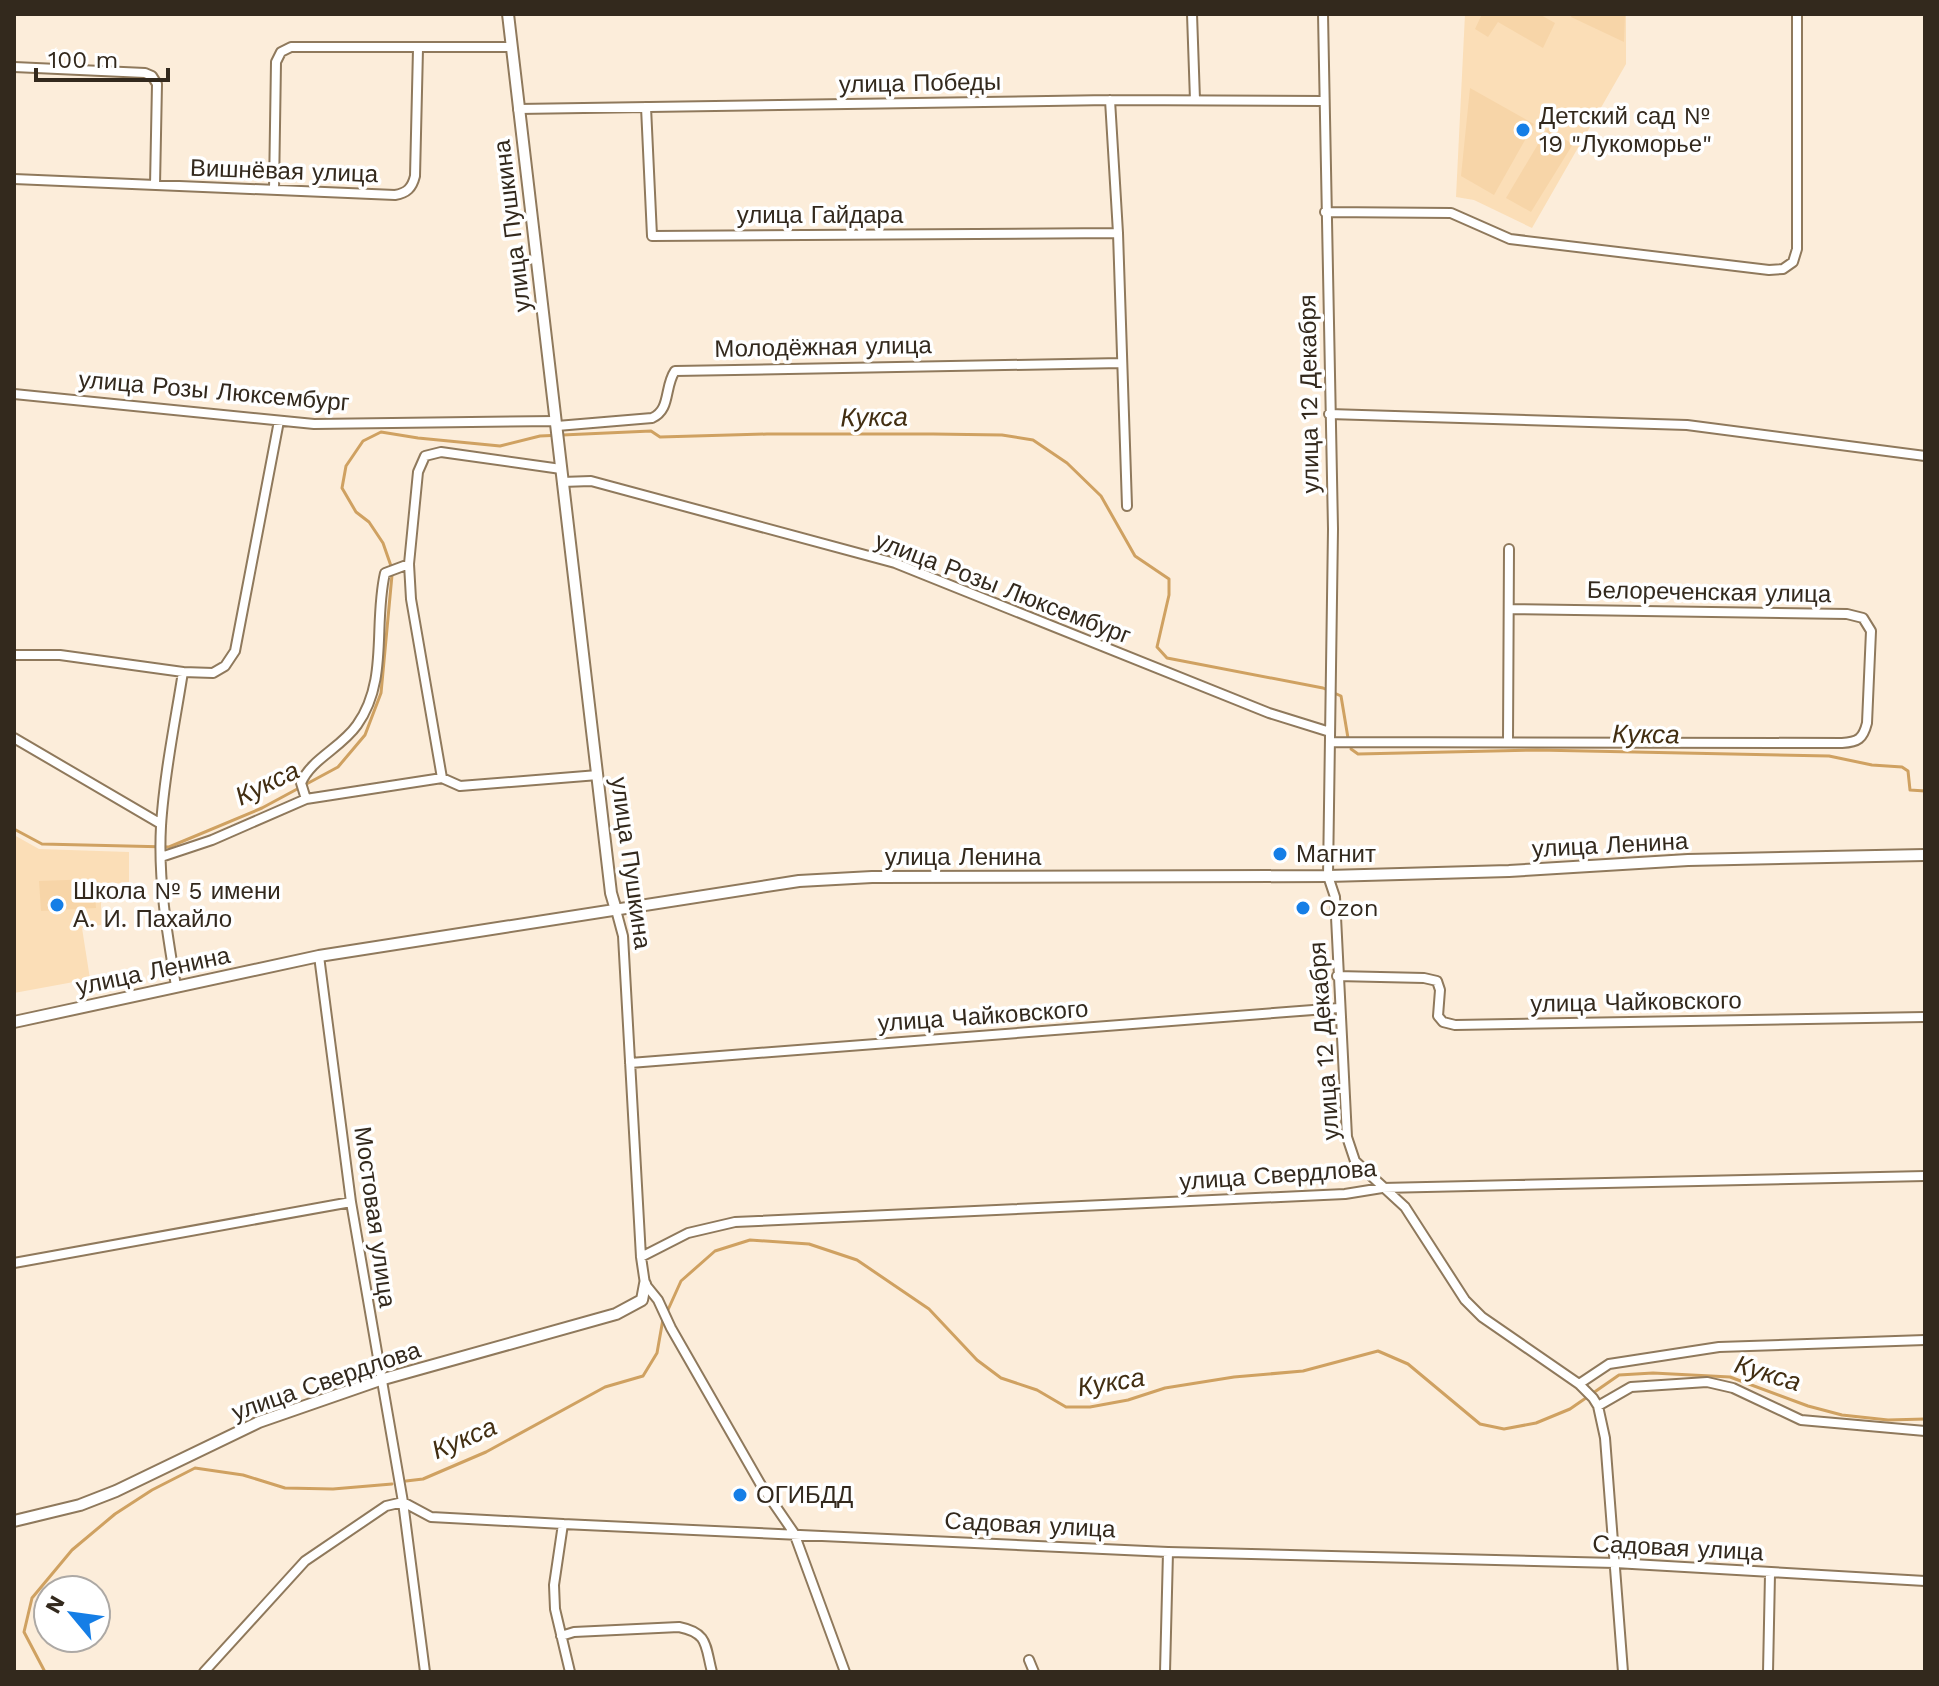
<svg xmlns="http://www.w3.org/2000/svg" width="1939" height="1686" font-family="'Work Sans',sans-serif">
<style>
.built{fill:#fbdeb7}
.green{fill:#f7d5a8}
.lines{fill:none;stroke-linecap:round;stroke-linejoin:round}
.stream{stroke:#cfa161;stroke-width:3}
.minor-casing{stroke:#8f795c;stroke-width:12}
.tertiary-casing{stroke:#8f795c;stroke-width:14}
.minor{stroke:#fff;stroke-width:8}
.tertiary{stroke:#fff;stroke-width:10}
.poi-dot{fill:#157ee6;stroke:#fff;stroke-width:3}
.labels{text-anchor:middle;stroke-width:7;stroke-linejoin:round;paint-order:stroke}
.street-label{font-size:24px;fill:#33291d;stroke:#fff}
.poi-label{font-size:24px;fill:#33291d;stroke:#fff;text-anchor:start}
.water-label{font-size:26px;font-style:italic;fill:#422e12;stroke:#fff}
</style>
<rect width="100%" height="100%" fill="#fcedda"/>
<!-- built -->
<path class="built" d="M 1465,14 L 1626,14 L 1626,64 L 1532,228 L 1474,200 L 1456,197 Z
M 14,835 L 39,849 L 129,852 L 129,882 L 101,885 L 101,925 L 82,928 L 90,979 L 14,993 Z"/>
<!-- green -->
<path class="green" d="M 1482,14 L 1539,14 L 1555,23 L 1543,48 L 1498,22 L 1488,37 L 1475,29 Z
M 1572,14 L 1625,14 L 1624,42 L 1571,17 Z
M 1470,88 L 1534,124 L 1494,195 L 1461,176 Z
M 1547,129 L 1573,144 L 1531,212 L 1506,198 Z
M 94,879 L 96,908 L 41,911 L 39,881 Z"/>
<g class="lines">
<!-- stream -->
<path class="stream" d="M 391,566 L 383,543 L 369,522 L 356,512 L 342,488 L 346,466 L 363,441 L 381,432 L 418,438 L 500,446 L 540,436 L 651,431 L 660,437 L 767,434 L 933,434 L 1002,435 L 1033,440 L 1067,463 L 1101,496 L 1135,556 L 1169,579 L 1169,595 L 1157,647 L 1167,658 L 1323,688 L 1341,696 L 1348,738
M 1351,749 L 1358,754 L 1537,750 L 1829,756 L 1872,765 L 1902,767 L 1908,771 L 1910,790 L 1925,791
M 14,829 L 42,844 L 169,847 L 262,808 L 338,767 L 365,735 L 381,693 L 392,575
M 667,1312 L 681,1281 L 715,1251 L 750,1240 L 809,1244 L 857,1260 L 929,1309 L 977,1360 L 1001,1378 L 1037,1390 L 1066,1407 L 1090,1407 L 1128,1400 L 1165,1388 L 1234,1377 L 1303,1371 L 1378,1351 L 1408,1364 L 1480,1424 L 1504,1429 L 1536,1423 L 1570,1409 L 1619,1375 L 1653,1373 L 1730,1377 L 1808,1406 L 1842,1415 L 1888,1420 L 1925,1419
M 406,1481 L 423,1479 L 486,1452 L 605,1387 L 643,1376 L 657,1353 L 663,1319
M 45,1672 L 24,1632 L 32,1598 L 72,1550 L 115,1514 L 152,1490 L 195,1468 L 243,1475 L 285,1488 L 333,1489 L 392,1484"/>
<!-- minor casing -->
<g class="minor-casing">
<path id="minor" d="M 1192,14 L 1195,100
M 1323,14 L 1333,529 L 1328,876 L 1335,897 L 1347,1137 L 1355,1161 L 1405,1207 L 1465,1300 L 1482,1317 L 1579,1384 L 1593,1398 L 1598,1406 L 1605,1438 L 1623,1672
M 14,67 L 145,73 L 152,76 L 157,84 L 155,185
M 1110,100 L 1118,233 L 1127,506
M 646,107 L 652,236 L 1118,233
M 518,109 L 1110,100 L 1323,101
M 14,179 L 395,195 C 407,193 412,188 415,176 L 418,49
M 274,190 L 276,62 L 281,52 L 291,47 L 511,47
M 1325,212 L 1451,213 L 1510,239 L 1769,270 L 1783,269 L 1793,262 L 1797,249 L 1797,14
M 14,394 L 314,424 L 556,421
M 1329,414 L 1687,425 L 1925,456
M 557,426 L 652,418 C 671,410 664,387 675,371 L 1122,363
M 562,482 L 591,481 L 895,563 L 1269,713 L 1330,732
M 14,655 L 60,655 L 183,672 L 213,673 L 225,666 L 235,651 L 279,421
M 14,738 L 161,824
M 1508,740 L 1509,549
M 1330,742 L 1842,743 C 1858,742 1863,739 1867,723 L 1871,631 L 1863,618 L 1847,614 L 1509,609
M 442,778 L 411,599 L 409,564 L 418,472 L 425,456 L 441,452 L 561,469
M 306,799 L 301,783 C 311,759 341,748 357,725 C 389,680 373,625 385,573 L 409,564
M 161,857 L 212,840 L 306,799 L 442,778 L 460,786 L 598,775
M 616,910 L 623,936 L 641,1257 L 645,1284 L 658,1300 L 671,1328 L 761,1485 L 794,1533 L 845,1672
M 319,956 L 351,1202 L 403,1502 L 425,1672
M 1337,976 L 1424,978 L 1437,981 L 1440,990 L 1438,1016 L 1443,1022 L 1455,1025 L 1925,1017
M 176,986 C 167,933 158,880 161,826 C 164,775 175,723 183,672
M 630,1063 L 1339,1008
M 641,1257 L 688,1233 L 735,1222 L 1345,1194 L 1382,1188 L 1925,1176
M 14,1263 L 351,1202
M 1579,1384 L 1609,1364 L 1719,1347 L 1925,1340
M 1598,1406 L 1631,1387 L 1707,1382 L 1733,1388 L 1801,1420 L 1925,1431
M 563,1524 L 554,1585 L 555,1609 L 570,1672
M 561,1636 L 574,1632 L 679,1627 C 709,1633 705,1646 712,1672
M 1029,1660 L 1034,1672
M 204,1672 L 305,1561 L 386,1506 L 403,1502 L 431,1517 L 563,1524 L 1168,1552 L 1615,1563 L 1925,1581
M 1165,1672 L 1168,1552
M 1768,1672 L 1770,1574"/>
</g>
<!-- tertiary casing -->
<g class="tertiary-casing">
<path id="tertiary" d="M 508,14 L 611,893 L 616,910
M 14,1022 L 319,956 L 799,881 L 872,877 L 1328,876 L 1509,871 L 1688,860 L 1925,855
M 14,1521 L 80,1505 L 116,1491 L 259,1422 L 380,1380 L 616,1314 L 642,1300 L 645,1284"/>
</g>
<!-- minor -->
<use href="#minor" class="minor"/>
<!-- tertiary -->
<use href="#tertiary" class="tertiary"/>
</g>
<!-- markers -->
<g class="poi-dot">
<circle cx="1523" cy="130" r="8"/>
<circle cx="1280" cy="854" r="8"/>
<circle cx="57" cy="905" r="8"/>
<circle cx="1303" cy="908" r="8"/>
<circle cx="740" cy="1495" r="8"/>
</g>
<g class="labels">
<!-- street labels -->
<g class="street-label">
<text transform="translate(920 83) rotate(-1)" y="8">улица Победы</text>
<text transform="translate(284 171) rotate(2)" y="8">Вишнёвая улица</text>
<text x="820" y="223">улица Гайдара</text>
<text transform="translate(512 226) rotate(-97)" y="8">улица Пушкина</text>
<text transform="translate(823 347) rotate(-1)" y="8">Молодёжная улица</text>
<text transform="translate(214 391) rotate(5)" y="8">улица Розы Люксембург</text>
<text transform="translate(1309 394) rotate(-91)" y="8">улица 12 Декабря</text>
<text transform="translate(1003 588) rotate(21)" y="8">улица Розы Люксембург</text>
<text transform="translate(1709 592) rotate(1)" y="8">Белореченская улица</text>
<text transform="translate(1610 845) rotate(-3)" y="8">улица Ленина</text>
<text x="963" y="865">улица Ленина</text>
<text transform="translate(631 863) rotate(82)" y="8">улица Пушкина</text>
<text transform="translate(153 971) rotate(-12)" y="8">улица Ленина</text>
<text transform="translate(1636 1002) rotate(-1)" y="8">улица Чайковского</text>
<text transform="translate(983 1016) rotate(-4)" y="8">улица Чайковского</text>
<text transform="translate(1324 1041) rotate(-94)" y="8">улица 12 Декабря</text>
<text transform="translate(1278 1175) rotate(-4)" y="8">улица Свердлова</text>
<text transform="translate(375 1217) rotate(82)" y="8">Мостовая улица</text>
<text transform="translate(326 1381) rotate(-19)" y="8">улица Свердлова</text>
<text transform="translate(1030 1525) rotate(3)" y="8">Садовая улица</text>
<text transform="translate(1678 1548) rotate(3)" y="8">Садовая улица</text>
</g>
<!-- poi labels -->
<g class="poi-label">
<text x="1539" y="124">Детский сад №<tspan x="1539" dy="28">19 "Лукоморье"</tspan></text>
<text x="1296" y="862">Магнит</text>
<text x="73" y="899">Школа № 5 имени<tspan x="73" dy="28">А. И. Пахайло</tspan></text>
<text x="1319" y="916">Ozon</text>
<text x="756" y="1503">ОГИБДД</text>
</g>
<!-- water labels -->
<g class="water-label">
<text transform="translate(874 417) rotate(-1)" y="9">Кукса</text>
<text transform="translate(1646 734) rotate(1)" y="9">Кукса</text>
<text transform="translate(267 783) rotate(-26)" y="9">Кукса</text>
<text transform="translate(1768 1373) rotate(17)" y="9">Кукса</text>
<text transform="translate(1111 1382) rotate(-9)" y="9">Кукса</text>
<text transform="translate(464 1438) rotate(-23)" y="9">Кукса</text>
</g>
</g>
<!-- border -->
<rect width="1939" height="1686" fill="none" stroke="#33291d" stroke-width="32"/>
<!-- north arrow -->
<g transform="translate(72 1614) rotate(299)"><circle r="38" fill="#ffffff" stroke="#ada9a5" stroke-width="2"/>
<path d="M0-6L14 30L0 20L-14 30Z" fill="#157ee6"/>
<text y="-12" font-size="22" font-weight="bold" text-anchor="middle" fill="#33291d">N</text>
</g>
<!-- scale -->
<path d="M36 68v12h132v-12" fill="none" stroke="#33291d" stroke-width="4"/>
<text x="48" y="68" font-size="24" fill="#33291d" stroke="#ffffff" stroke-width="6" paint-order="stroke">100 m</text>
</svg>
